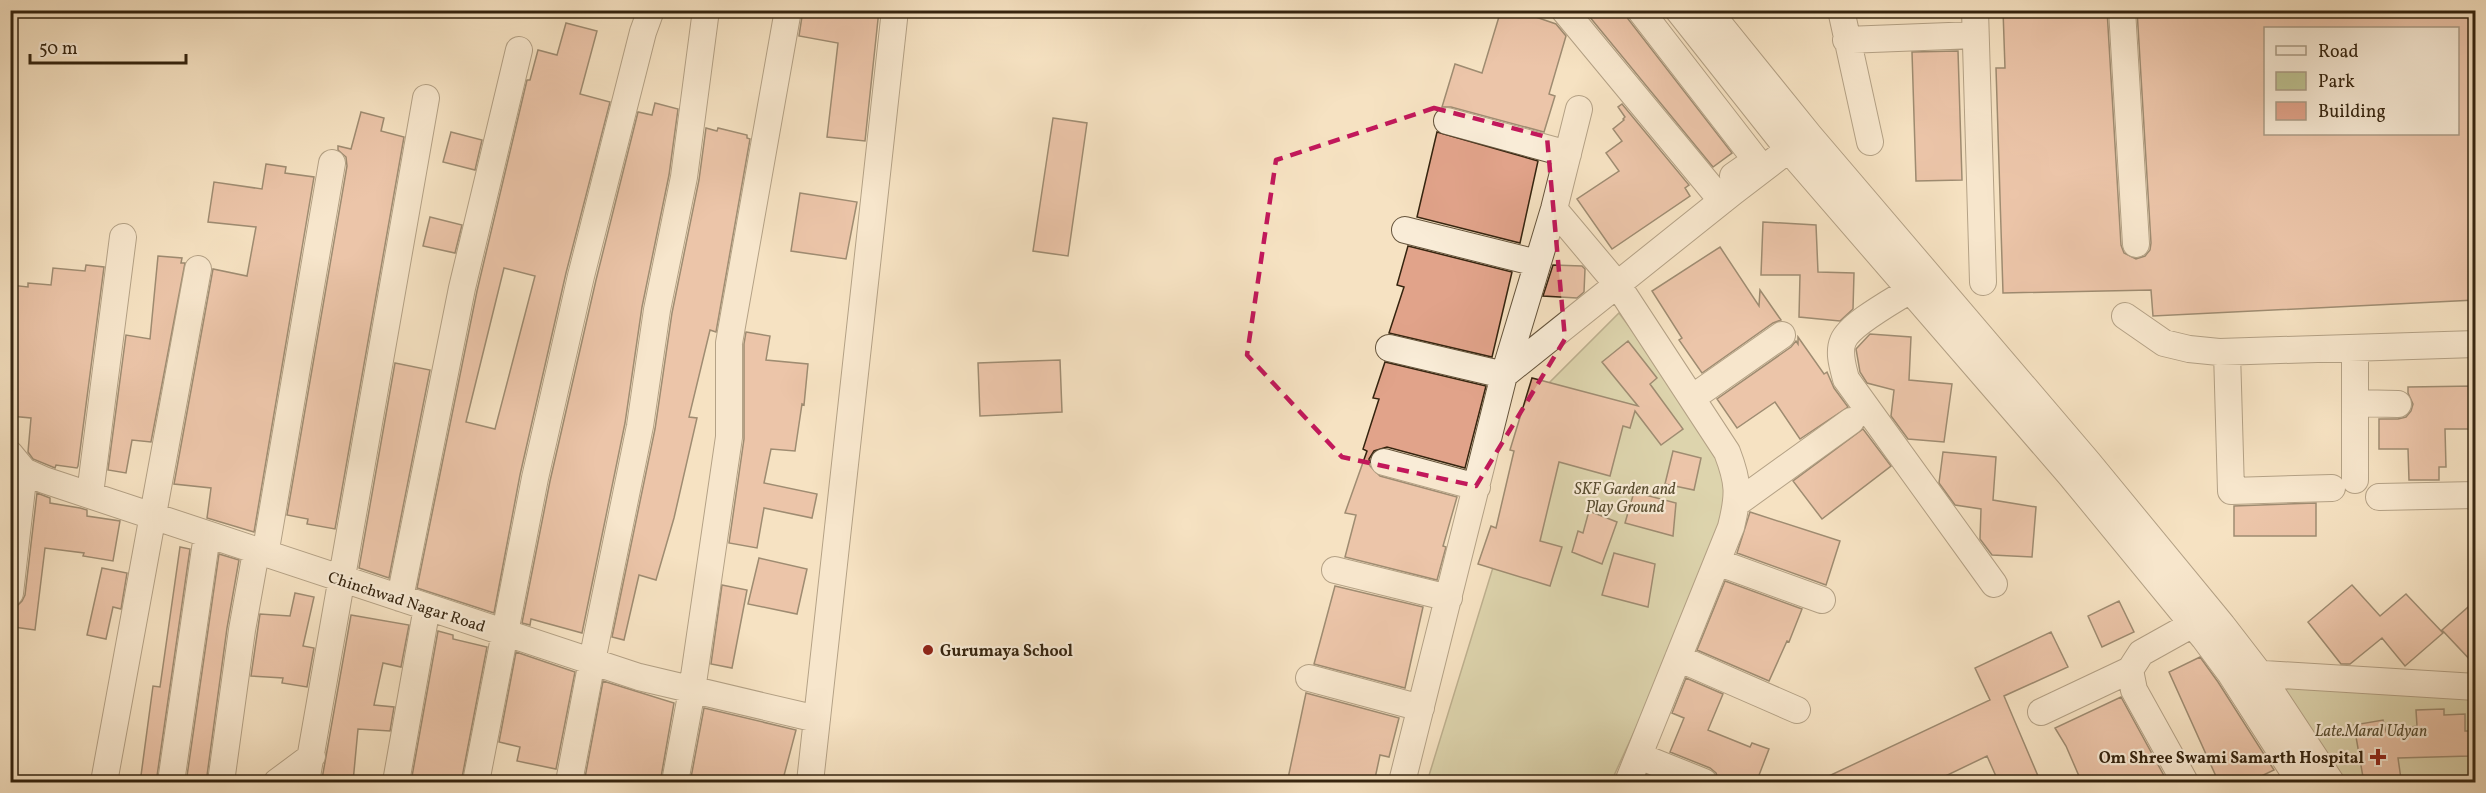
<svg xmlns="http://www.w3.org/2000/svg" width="2486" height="793" font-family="Vollkorn,serif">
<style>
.green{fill:#bec392;stroke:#7a7450;stroke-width:1.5}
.building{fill:#e1a38a;stroke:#35240f;stroke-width:1.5;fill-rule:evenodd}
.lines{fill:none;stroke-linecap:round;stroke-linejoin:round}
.minor-casing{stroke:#65543c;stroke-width:28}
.minor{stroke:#f9ecd7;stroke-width:26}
.marked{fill:none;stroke:#c2185b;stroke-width:4.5;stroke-dasharray:12 8;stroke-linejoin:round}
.poi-dot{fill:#8f2418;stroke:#f9ecd7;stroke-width:2}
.labels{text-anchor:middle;stroke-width:4.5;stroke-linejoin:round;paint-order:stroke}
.park-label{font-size:16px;font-style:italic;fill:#574c30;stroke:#f9ecd7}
.street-label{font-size:16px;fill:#35240f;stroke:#f9ecd7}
.poi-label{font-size:16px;font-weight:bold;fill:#35240f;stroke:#f9ecd7;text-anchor:start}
</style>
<rect width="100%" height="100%" fill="#f6e2c2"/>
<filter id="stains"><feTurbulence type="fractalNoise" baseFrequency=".00333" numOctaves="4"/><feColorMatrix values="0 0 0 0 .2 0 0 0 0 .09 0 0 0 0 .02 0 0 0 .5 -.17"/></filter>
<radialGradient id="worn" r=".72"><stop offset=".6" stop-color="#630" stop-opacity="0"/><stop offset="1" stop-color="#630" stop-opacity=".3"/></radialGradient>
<!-- green -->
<path class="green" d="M 1619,313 L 1748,485 L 1611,782 L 1427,782 L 1550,382 Z
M 2273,677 L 2475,692 L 2475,782 L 2344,782 Z"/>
<!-- building -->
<path class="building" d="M 803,10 L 879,10 L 865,141 L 827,137 L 838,43 L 799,36 Z
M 1501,10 L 1515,10 L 1556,24 L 1566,36 L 1549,94 L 1555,96 L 1544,132 L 1451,107 L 1442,107 L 1455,64 L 1482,73 Z
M 1584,10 L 1625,10 L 1628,19 L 1732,153 L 1713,167 Z
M 2003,10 L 2107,10 L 2121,245 L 2124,253 L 2136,259 L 2145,256 L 2150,250 L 2151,243 L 2137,10 L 2475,10 L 2475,300 L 2153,316 L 2151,290 L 2003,293 L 1996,68 L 2005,68 ZM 2265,28 L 2457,28 L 2457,134 L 2265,134 Z
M 566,23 L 597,31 L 580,94 L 610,102 L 566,273 L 520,475 L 494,613 L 417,588 L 477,291 L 527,80 L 530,80 L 538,50 L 557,55 ZM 504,268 L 535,276 L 495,429 L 466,422 Z
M 1958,51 L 1962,180 L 1916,181 L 1912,52 Z
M 655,103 L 678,109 L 669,175 L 642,307 L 625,423 L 582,633 L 531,619 L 530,625 L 522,623 L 550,481 L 596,280 L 638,112 L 652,115 Z
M 1622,104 L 1689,185 L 1685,188 L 1690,196 L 1612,249 L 1577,199 L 1619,171 L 1606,153 L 1622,141 L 1613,129 L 1624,120 L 1623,119 L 1625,117 L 1618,107 Z
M 361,112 L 384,118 L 381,131 L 404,137 L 335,529 L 307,524 L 308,519 L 287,515 L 347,166 L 346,157 L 338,150 L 338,146 L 351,149 Z
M 1053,118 L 1087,123 L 1068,256 L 1033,251 Z
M 706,128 L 717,131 L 718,128 L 747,135 L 747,138 L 750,139 L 716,332 L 710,330 L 689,417 L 697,418 L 674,518 L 656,580 L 639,575 L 624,640 L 612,637 L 655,429 L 672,313 L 699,180 Z
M 451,132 L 482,140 L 475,170 L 443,162 Z
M 1437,132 L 1538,161 L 1520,243 L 1417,217 Z
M 266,164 L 286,167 L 285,173 L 314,177 L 254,532 L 207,518 L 211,488 L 174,484 L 213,269 L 247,276 L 256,227 L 208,222 L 214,182 L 262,189 Z
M 800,193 L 857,202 L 846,259 L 791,251 Z
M 430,217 L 462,225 L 455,253 L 423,246 Z
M 1763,222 L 1816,225 L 1818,272 L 1854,273 L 1853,309 L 1840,321 L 1799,317 L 1800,275 L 1761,275 Z
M 1408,246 L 1512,272 L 1492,357 L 1389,333 L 1404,287 L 1397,285 Z
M 1720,247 L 1759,306 L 1760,290 L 1781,320 L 1773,323 L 1702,373 L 1679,340 L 1682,338 L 1652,291 Z
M 158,256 L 182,258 L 181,263 L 185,263 L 151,442 L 132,440 L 126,473 L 108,470 L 126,335 L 150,339 Z
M 86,265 L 104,267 L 78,466 L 77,468 L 56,465 L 55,468 L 33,459 L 28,452 L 31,418 L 10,416 L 10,285 L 28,287 L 28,283 L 51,285 L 53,268 L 85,271 Z
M 1553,265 L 1582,266 L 1585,269 L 1584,292 L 1577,298 L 1543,296 Z
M 746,332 L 770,336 L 766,360 L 808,364 L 804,405 L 802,404 L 795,451 L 771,449 L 764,483 L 817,494 L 812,518 L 764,508 L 757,548 L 729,543 L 744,439 L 744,344 Z
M 1870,334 L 1911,337 L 1909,380 L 1952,384 L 1944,442 L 1908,439 L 1891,416 L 1894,390 L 1867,383 L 1860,372 L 1856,349 Z
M 1798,337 L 1824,374 L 1827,372 L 1834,388 L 1848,407 L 1800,439 L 1775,402 L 1737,428 L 1717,399 L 1791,347 L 1796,341 L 1798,344 Z
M 1628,341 L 1657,378 L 1650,384 L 1683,429 L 1661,445 L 1635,411 L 1630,428 L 1623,426 L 1610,476 L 1559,462 L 1540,541 L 1562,547 L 1550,586 L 1478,564 L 1491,526 L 1496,528 L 1514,451 L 1510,450 L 1532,378 L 1638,406 L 1602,362 Z
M 1060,360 L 1062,412 L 980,416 L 978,363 Z
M 1385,362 L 1486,386 L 1465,468 L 1387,447 L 1374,451 L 1369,459 L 1370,466 L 1380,476 L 1457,497 L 1443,546 L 1446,547 L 1437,580 L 1345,557 L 1356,515 L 1345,513 L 1367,451 L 1363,449 L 1379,399 L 1373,398 Z
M 395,363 L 430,370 L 389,578 L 359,568 Z
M 2475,386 L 2475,429 L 2445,429 L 2446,467 L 2439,467 L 2439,480 L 2409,480 L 2408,449 L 2379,449 L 2379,419 L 2398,419 L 2406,417 L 2411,411 L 2413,404 L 2408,393 L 2408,387 Z
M 1863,429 L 1891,466 L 1822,519 L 1793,481 Z
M 1673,451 L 1701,458 L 1694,490 L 1665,484 Z
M 1943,452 L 1996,457 L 1993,500 L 2036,507 L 2032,557 L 1992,555 L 1980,539 L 1981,509 L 1955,505 L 1939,483 Z
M 1634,492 L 1676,503 L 1673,536 L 1625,523 Z
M 37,493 L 50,498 L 50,503 L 80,508 L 87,510 L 87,516 L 120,521 L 113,561 L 83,556 L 84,553 L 45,548 L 35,630 L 14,627 L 17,606 L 22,601 L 25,595 Z
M 2316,503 L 2316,536 L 2234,536 L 2234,506 Z
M 1589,511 L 1617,522 L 1602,564 L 1572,552 L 1578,531 L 1583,533 Z
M 1750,512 L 1840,541 L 1826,585 L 1737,553 Z
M 180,547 L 190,549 L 156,783 L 140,783 L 153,686 L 160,687 Z
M 1614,553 L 1655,564 L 1648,607 L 1602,595 Z
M 219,554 L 239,560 L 227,628 L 206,783 L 186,783 Z
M 759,558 L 807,569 L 797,614 L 748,604 Z
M 102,568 L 127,573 L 121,609 L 113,607 L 106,639 L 87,635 Z
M 1725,581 L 1802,609 L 1789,642 L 1787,641 L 1769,681 L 1697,650 Z
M 722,585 L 747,590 L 732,668 L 711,664 Z
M 2352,585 L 2380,616 L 2406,594 L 2443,633 L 2405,666 L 2382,638 L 2350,664 L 2341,664 L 2308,622 Z
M 1335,586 L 1423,607 L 1405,688 L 1314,664 Z
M 295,593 L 314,597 L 303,646 L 314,648 L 307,687 L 282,683 L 283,678 L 251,676 L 260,614 L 290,616 Z
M 2119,601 L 2134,632 L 2102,647 L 2088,616 Z
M 2475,601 L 2475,665 L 2442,630 Z
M 351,615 L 409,625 L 401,667 L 383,663 L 374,705 L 394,707 L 390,731 L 358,729 L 353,782 L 322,779 Z
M 438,631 L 453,635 L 453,639 L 487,647 L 461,783 L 439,783 L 425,779 L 424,783 L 411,782 Z
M 2051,632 L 2068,667 L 2004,696 L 2041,783 L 1999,783 L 1987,756 L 1931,783 L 1814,783 L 1990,700 L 1975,668 Z
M 516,652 L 575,672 L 556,769 L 517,761 L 520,747 L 499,742 Z
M 2200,657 L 2218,682 L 2274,770 L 2247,783 L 2219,783 L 2169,672 Z
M 1686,678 L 1723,694 L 1708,730 L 1750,747 L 1752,743 L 1769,749 L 1756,783 L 1723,783 L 1719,781 L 1716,773 L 1710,768 L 1670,752 L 1684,718 L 1672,713 Z
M 603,681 L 674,703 L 660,783 L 584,783 Z
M 1306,693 L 1399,718 L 1389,757 L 1380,755 L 1374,783 L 1287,783 Z
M 2121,697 L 2168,783 L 2082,783 L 2066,746 L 2055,728 Z
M 704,708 L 796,730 L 782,783 L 690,783 Z
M 2444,709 L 2444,715 L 2465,714 L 2465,731 L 2470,731 L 2470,756 L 2398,758 L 2401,779 L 2364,783 L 2354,725 L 2383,720 L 2386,732 L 2417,726 L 2416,710 Z"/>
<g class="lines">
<!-- minor casing -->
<g class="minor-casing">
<path id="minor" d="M 1564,10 L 1722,201
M 1640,10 L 1756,160 L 1733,176
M 1678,10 L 1788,149 L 2071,476 L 2204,638 L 2230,673 L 2300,782
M 1708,10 L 1809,135 L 2088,462 L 2222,625 L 2259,673 L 2331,782
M 1841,10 L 1870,142
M 1975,10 L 1983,282
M 2122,10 L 2136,244
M 1846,40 L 1975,35
M 1447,121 L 1568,154
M 1554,209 L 1617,284 L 1727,452 C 1739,483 1739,495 1731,527 L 1628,782
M 1405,230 L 1537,263
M 1910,290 C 1893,301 1850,324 1843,341 C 1838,353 1843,367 1846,379 L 1994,584
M 2125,316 L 2164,343 L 2189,349 L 2219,352 L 2476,344
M 1389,348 L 1504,375 L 1733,192 L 1801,140
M 2355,348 L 2355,480
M 2227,352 L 2231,491 L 2332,488
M 1692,398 L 1782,335
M 2355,403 L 2398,404
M 10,454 L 24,471 L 44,480 L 639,677 L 817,719
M 1384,462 L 1477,487
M 90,494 L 123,237
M 2379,497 L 2476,495
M 1737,503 L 1851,421
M 265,555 L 332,163
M 1717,562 L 1822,600
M 1335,570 L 1449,598
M 10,593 L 24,471
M 400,598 L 462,288 L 519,50
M 1678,658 L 1797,710
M 2248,673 L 2476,687
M 1309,678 L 1421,708
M 2041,712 L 2130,670
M 1639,756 L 1704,782
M 104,782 L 198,269
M 171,782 L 207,535
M 221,782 L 242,630 L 256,552
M 277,782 L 312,756
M 306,782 L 426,98
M 396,782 L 427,607
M 476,782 L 535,478 L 581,276 L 643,32 L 651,10
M 569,782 L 592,661 L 640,426 L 657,310 L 684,177 L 706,10
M 675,782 L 692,690 L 729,437 L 729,343 L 788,10
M 810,782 L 895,10
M 1402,782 L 1504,375 L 1554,209 L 1579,109
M 2185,782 L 2134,690 L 2130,670 L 2141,653 L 2193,624"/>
</g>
<!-- minor -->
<use href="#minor" class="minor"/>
</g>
<!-- marked area -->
<path d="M0 0H2486V793H0ZM 1434,108 L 1547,137 L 1565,339 L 1476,486 L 1342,457 L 1247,355 L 1276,160 Z" fill="#f6e2c2" fill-opacity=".55" fill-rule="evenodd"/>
<path class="marked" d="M 1434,108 L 1547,137 L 1565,339 L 1476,486 L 1342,457 L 1247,355 L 1276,160 Z"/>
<!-- markers -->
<g class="poi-dot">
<circle cx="928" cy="650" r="6"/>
<path d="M2375 748h6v6h6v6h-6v6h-6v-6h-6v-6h6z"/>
</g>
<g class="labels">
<!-- park labels -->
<g class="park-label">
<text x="1625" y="494">SKF Garden and<tspan x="1625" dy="18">Play Ground</tspan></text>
<text x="2371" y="736">Late.Maral Udyan</text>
</g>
<!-- street labels -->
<g class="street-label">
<text transform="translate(407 601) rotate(18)" y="6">Chinchwad Nagar Road</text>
</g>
<!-- poi labels -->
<g class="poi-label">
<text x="940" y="656">Gurumaya School</text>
<text x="2364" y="763" text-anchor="end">Om Shree Swami Samarth Hospital</text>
</g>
</g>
<!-- margin -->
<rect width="2486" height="793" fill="none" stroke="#f6e2c2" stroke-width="36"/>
<rect x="12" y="12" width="2462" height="769" fill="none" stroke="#35240f" stroke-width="3"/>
<rect x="18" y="18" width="2450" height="757" fill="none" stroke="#35240f" stroke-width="1.5"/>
<!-- legend -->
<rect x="2264" y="27" width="195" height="108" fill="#f9ecd7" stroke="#ab9c87" stroke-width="1.5"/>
<rect x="2276" y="46" width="30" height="9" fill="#f9ecd7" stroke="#ab9c87" stroke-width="1.5"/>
<text x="2318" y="57" font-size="18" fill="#35240f">Road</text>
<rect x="2276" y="72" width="30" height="18" fill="#bec392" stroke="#ab9c87" stroke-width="1.5"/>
<text x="2318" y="87" font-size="18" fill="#35240f">Park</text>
<rect x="2276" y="102" width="30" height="18" fill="#e1a38a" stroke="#ab9c87" stroke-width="1.5"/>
<text x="2318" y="117" font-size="18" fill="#35240f">Building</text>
<!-- scale -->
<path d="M30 54v9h156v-9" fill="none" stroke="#35240f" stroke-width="3"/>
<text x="39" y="54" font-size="18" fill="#35240f" stroke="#f9ecd7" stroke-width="4.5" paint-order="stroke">50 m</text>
<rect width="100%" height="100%" filter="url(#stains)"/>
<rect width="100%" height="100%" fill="url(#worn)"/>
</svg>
